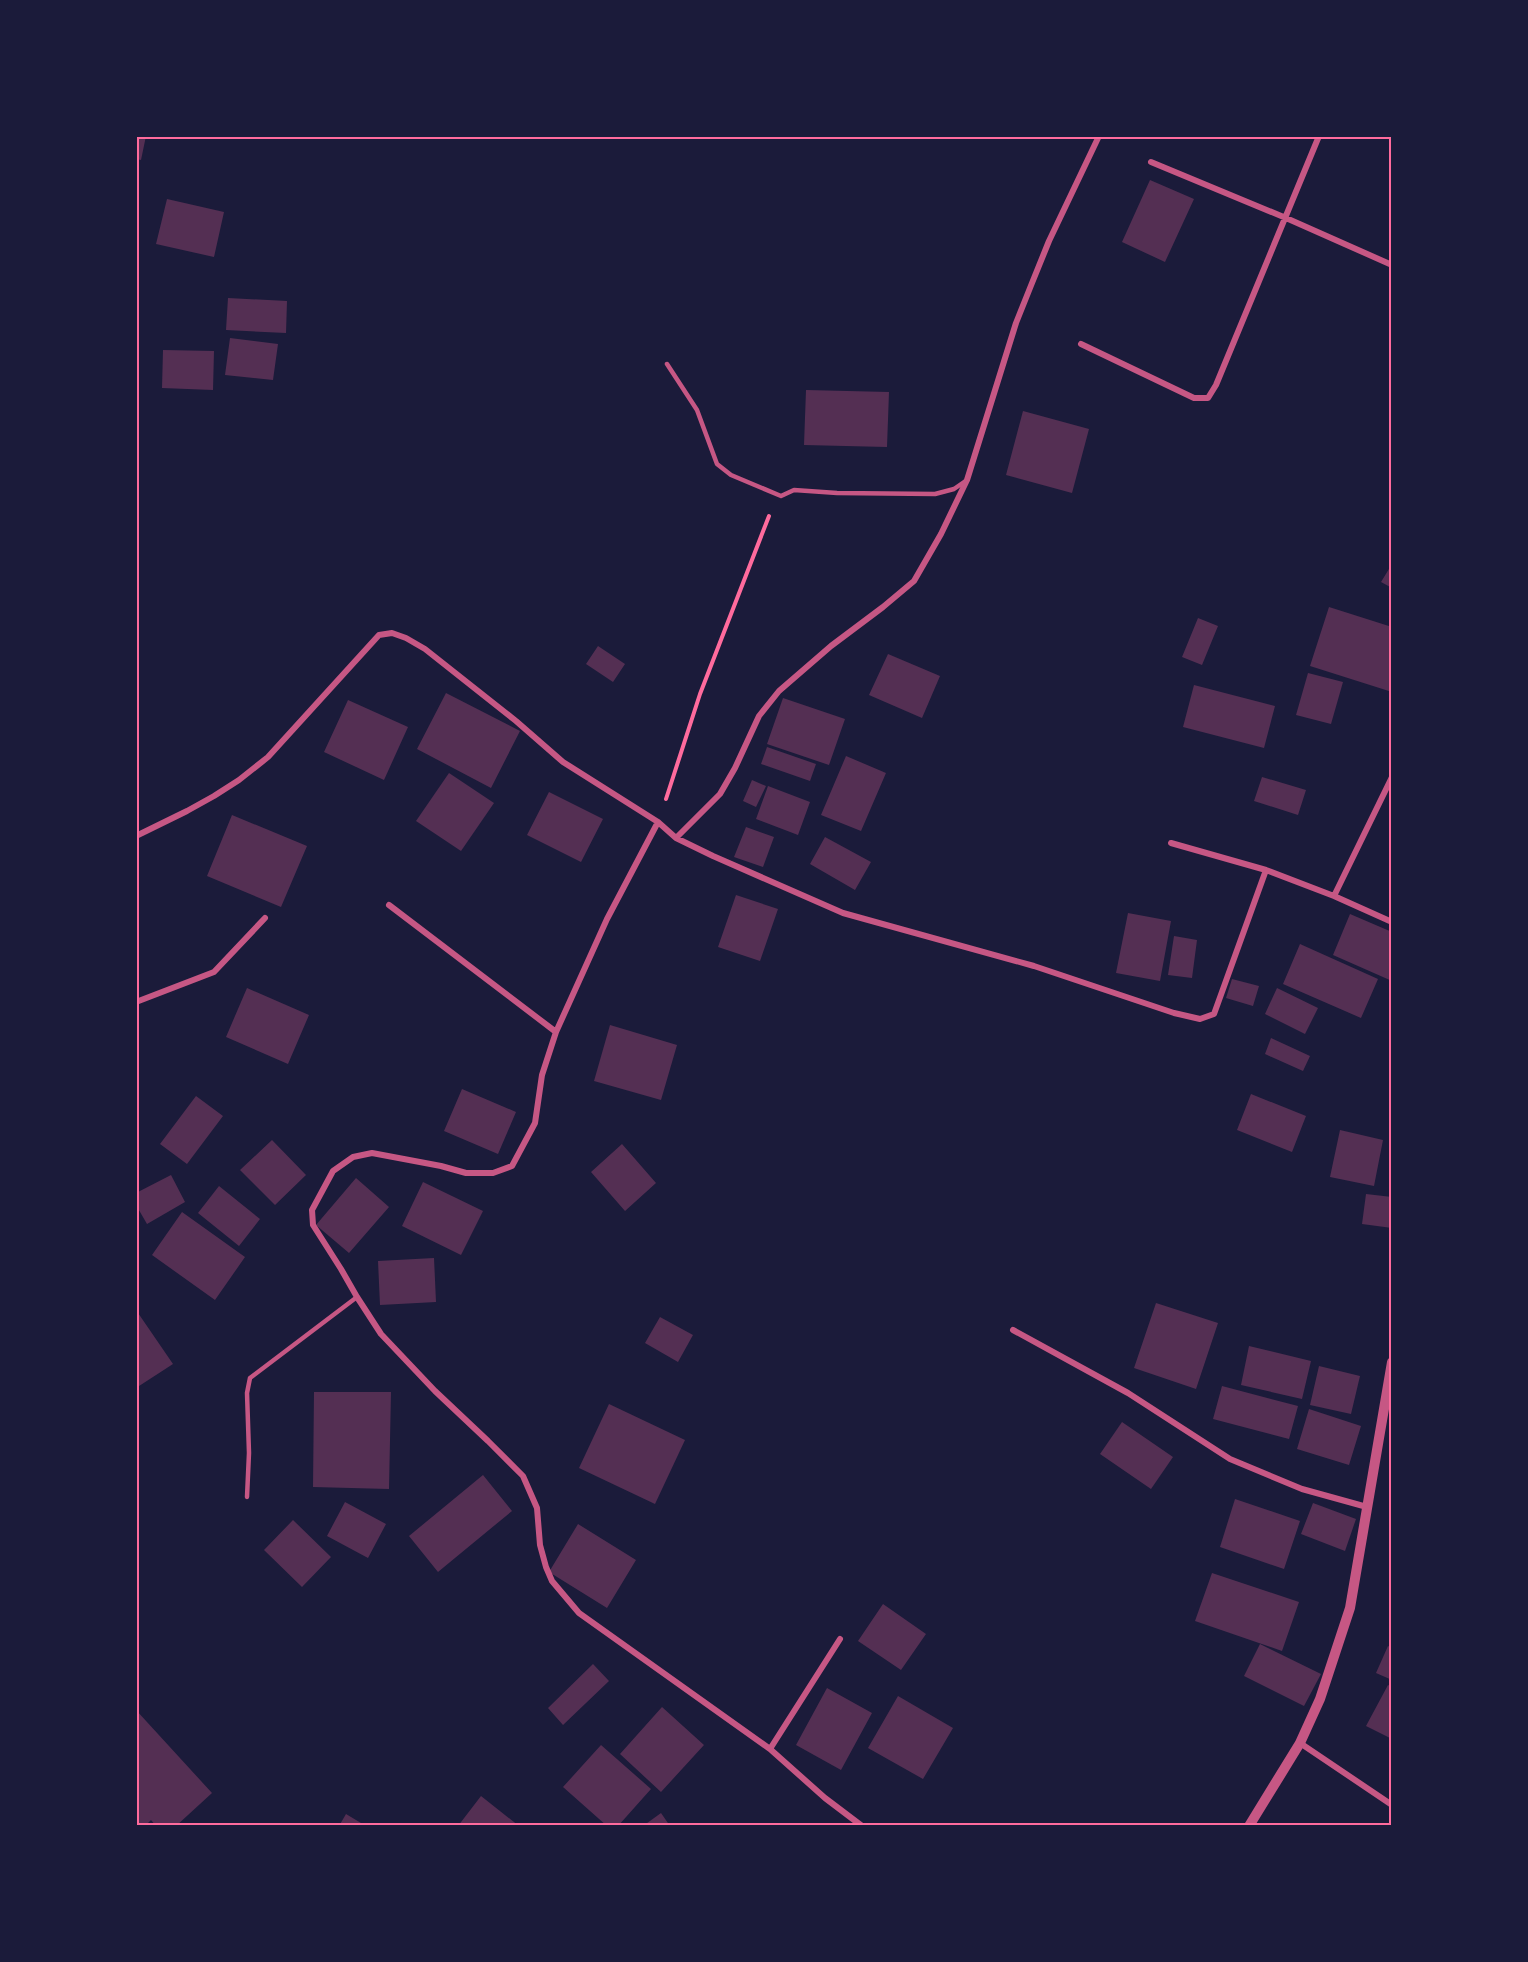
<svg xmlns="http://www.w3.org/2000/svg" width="1528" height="1962" font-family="Helvetica,sans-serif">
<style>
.building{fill:#542f53}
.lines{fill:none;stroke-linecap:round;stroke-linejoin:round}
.path{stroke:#ff6b9d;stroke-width:4}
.service{stroke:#c65784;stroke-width:4.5}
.minor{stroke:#c65784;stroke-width:6}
.tertiary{stroke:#c65784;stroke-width:10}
.neatline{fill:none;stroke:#ff6b9d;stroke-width:2}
</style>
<rect width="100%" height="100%" fill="#1b1b3a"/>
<!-- building -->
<path class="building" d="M 136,136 L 146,136 L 141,160 L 136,159 Z
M 1150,180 L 1194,199 L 1165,262 L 1122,242 Z
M 167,199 L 224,212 L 214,257 L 156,244 Z
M 228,298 L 287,301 L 286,333 L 226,330 Z
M 230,338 L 278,344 L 273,380 L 225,375 Z
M 163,350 L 214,351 L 213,390 L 162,388 Z
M 806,390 L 889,392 L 887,447 L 804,445 Z
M 1023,411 L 1089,429 L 1072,493 L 1006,475 Z
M 1392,564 L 1392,588 L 1381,582 Z
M 1329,607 L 1392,627 L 1392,692 L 1310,666 Z
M 1198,618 L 1218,626 L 1202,665 L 1182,657 Z
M 598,646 L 625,664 L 613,682 L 586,664 Z
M 888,654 L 940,676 L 922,718 L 869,695 Z
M 1308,673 L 1343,682 L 1331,724 L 1296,715 Z
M 1194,685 L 1275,706 L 1264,748 L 1183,727 Z
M 446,693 L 520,731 L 491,788 L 417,749 Z
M 783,698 L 845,719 L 829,765 L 767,744 Z
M 348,700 L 408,727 L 384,780 L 324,752 Z
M 767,747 L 816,764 L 810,781 L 761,764 Z
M 846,756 L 886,773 L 861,831 L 821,815 Z
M 449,773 L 494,803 L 461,851 L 416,821 Z
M 1262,777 L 1306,790 L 1298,815 L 1254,801 Z
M 752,780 L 766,786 L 756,807 L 743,801 Z
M 768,786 L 810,802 L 798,835 L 756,819 Z
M 549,792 L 603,819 L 581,862 L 527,835 Z
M 232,815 L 307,846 L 281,907 L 207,876 Z
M 746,827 L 774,837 L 763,867 L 734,857 Z
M 825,837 L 871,862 L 855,890 L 810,864 Z
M 736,895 L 778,909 L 760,961 L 718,947 Z
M 1128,913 L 1171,921 L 1160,981 L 1116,973 Z
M 1350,914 L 1392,932 L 1392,981 L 1333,955 Z
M 1174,936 L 1197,940 L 1192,978 L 1168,975 Z
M 1300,944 L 1378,979 L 1361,1018 L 1283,984 Z
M 1232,979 L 1259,986 L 1253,1006 L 1226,998 Z
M 247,988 L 309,1015 L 288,1064 L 226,1037 Z
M 1277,988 L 1318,1008 L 1305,1034 L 1265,1014 Z
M 610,1025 L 677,1045 L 661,1100 L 594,1081 Z
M 1271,1038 L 1310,1056 L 1303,1071 L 1265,1054 Z
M 462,1089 L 516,1112 L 498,1154 L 444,1131 Z
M 1251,1094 L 1306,1116 L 1292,1152 L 1237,1130 Z
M 196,1096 L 223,1116 L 187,1164 L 160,1144 Z
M 1340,1130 L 1383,1140 L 1374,1186 L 1330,1177 Z
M 272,1140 L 306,1175 L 275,1205 L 240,1170 Z
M 622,1144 L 656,1183 L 625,1211 L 591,1172 Z
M 171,1175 L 185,1202 L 147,1224 L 136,1205 L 136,1193 Z
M 356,1178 L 389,1207 L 349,1253 L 316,1225 Z
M 423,1182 L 483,1211 L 461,1255 L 402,1226 Z
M 219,1186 L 260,1219 L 239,1246 L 198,1213 Z
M 1366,1194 L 1392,1197 L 1392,1228 L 1362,1224 Z
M 182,1212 L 245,1257 L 215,1300 L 152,1255 Z
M 434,1258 L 436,1302 L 380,1305 L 378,1261 Z
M 1156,1303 L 1218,1323 L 1196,1389 L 1134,1368 Z
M 136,1310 L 173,1364 L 136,1388 Z
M 660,1317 L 693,1335 L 678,1362 L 645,1343 Z
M 1249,1346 L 1311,1361 L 1302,1399 L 1241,1385 Z
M 1319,1366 L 1360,1376 L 1351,1414 L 1310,1405 Z
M 1222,1386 L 1298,1406 L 1289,1439 L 1213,1419 Z
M 314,1392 L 391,1392 L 389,1489 L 313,1487 Z
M 609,1404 L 685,1440 L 655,1504 L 579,1468 Z
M 1309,1409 L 1361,1426 L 1349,1465 L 1297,1449 Z
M 1122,1422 L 1173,1457 L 1151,1489 L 1100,1454 Z
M 483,1475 L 512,1511 L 438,1572 L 409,1536 Z
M 1235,1499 L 1300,1521 L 1284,1569 L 1220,1547 Z
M 345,1502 L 386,1524 L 368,1558 L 327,1536 Z
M 1313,1503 L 1356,1519 L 1345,1551 L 1301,1534 Z
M 293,1520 L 331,1557 L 302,1587 L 264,1550 Z
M 578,1524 L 636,1560 L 607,1608 L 549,1572 Z
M 1212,1573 L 1299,1602 L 1282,1651 L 1195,1621 Z
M 883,1604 L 926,1634 L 901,1670 L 858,1641 Z
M 1260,1644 L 1321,1674 L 1304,1706 L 1244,1676 Z
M 1388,1646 L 1392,1648 L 1392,1680 L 1376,1673 Z
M 593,1664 L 609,1681 L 563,1725 L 548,1708 Z
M 1388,1685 L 1392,1687 L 1392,1739 L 1366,1726 Z
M 827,1688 L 872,1713 L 841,1770 L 796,1745 Z
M 898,1696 L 953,1728 L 923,1779 L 868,1748 Z
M 662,1707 L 704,1745 L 661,1792 L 620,1754 Z
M 136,1710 L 212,1793 L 176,1826 L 156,1826 L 151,1820 L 145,1826 L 136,1826 Z
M 601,1745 L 651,1789 L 618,1826 L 607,1826 L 563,1787 Z
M 481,1796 L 519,1826 L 458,1826 Z
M 661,1813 L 670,1826 L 643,1826 Z
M 346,1814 L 366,1826 L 339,1826 Z"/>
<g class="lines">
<!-- path -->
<path class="path" d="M 666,799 L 700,694 L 769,516"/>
<!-- service -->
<path class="service" d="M 667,364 L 697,410 L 717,464 L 731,475 L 781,496 L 794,490 L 837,493 L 935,494 L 954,489 L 967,480
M 247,1497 L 249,1453 L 247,1393 L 250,1378 L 357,1297"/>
<!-- minor -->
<path class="minor" d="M 1151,162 L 1286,218 L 1392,265
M 1081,344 L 1194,398 L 1208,398 L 1216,385 L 1319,136
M 658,822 L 607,919 L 556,1032 L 542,1075 L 535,1123 L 512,1166 L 493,1173 L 466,1173 L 441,1166 L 372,1153 L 353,1157 L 333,1171 L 312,1210 L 313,1225 L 341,1269 L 357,1297 L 381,1334 L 435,1391 L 488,1441 L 523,1476 L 537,1508 L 540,1545 L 546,1567 L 552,1581 L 579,1613 L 770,1749 L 825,1798 L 862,1826
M 136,836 L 187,811 L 214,796 L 239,780 L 268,757 L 379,635 L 392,633 L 406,638 L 425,649 L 516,721 L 563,762 L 658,822 L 676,838 L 713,856 L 843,913 L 1034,966 L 1174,1013 L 1200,1019 L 1214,1014 L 1266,870
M 676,838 L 720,794 L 735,768 L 759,716 L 779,691 L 831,646 L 883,607 L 914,581 L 941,534 L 967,480 L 1016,323 L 1032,283 L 1049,241 L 1099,136
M 1171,843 L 1266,870 L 1334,896 L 1392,922
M 1334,896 L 1392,777
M 389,905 L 556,1032
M 136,1002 L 214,972 L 265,918
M 1013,1330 L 1128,1393 L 1230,1459 L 1302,1489 L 1367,1507
M 1300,1743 L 1392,1805
M 770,1749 L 840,1639"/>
<!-- tertiary -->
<path class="tertiary" d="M 1249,1826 L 1300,1743 L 1320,1699 L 1350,1608 L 1392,1362"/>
</g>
<!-- border -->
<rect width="1528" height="1962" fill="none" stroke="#1b1b3a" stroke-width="276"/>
<rect x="138" y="138" width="1252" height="1686" class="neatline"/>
</svg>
